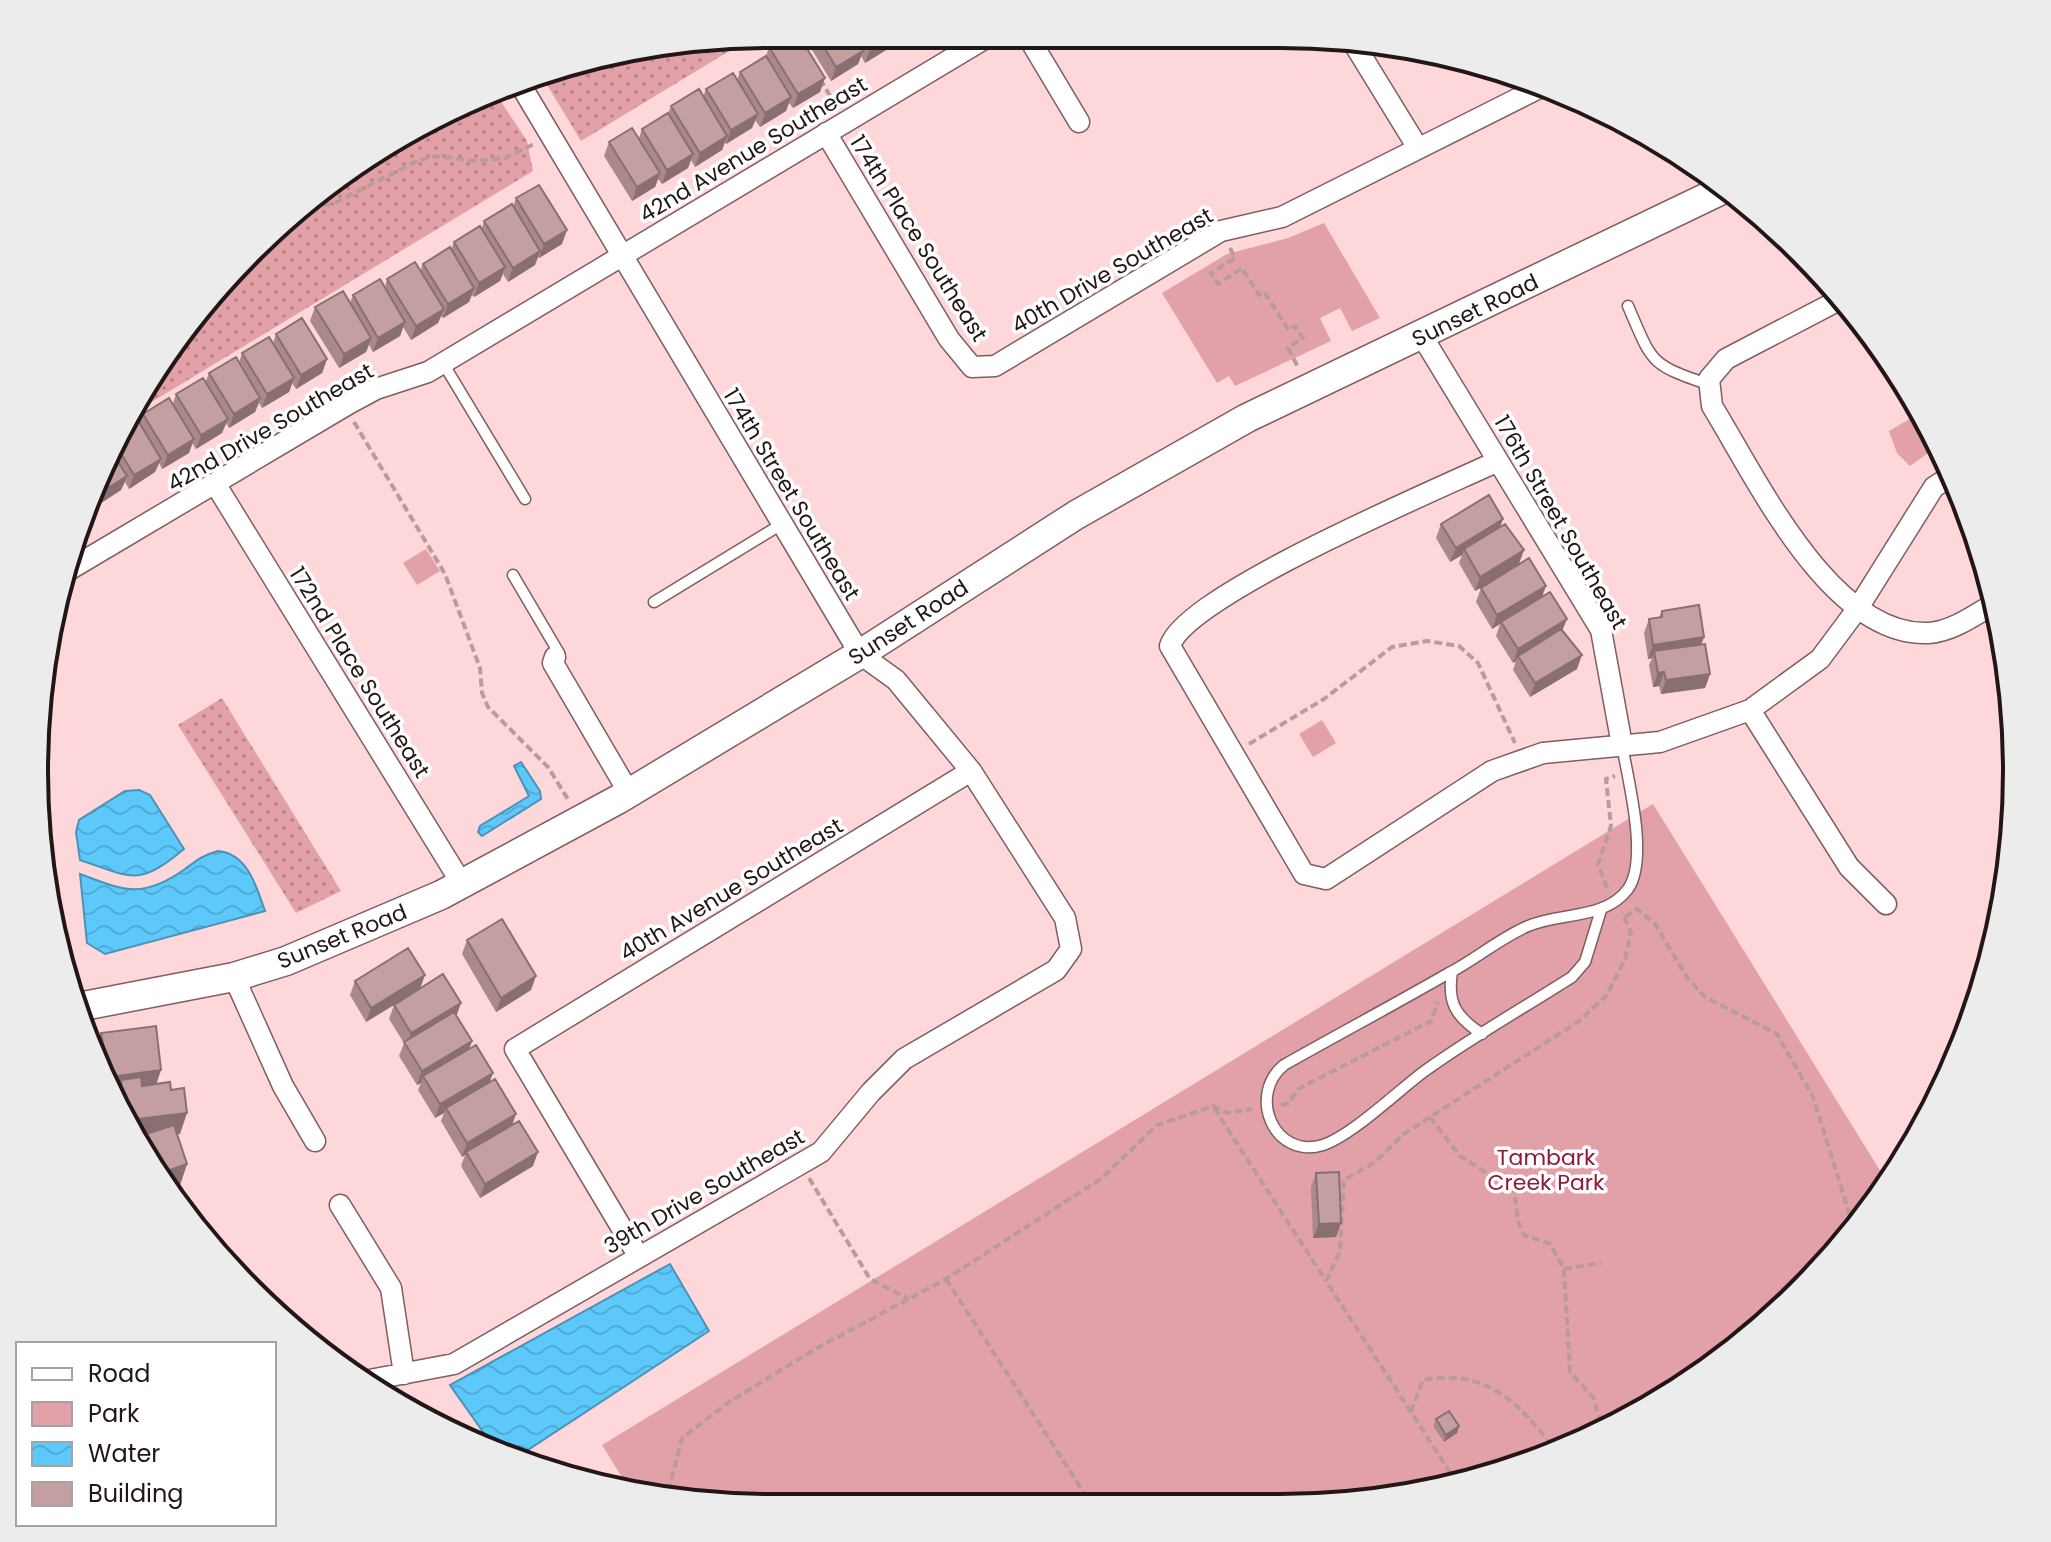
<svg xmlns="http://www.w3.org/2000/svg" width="2051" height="1542" font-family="Poppins,sans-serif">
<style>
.grass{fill:url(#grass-dots)}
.park{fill:#e2a1a8}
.water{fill:url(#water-waves);stroke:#4b93b6;stroke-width:2}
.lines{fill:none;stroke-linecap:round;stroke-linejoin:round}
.lane-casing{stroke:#7f5d60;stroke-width:13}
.street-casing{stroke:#7f5d60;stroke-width:23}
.secondary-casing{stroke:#7f5d60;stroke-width:31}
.path{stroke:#b99a9d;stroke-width:4;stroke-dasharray:8 4;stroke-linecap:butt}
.lane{stroke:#fff;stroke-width:10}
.street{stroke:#fff;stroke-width:20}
.secondary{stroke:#fff;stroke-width:28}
.wall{fill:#a9898b}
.shaded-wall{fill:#896f71}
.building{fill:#c49fa2;stroke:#896f71;stroke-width:2}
.labels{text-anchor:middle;stroke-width:7;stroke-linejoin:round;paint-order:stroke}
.street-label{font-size:22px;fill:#231617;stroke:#fff}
.park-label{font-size:22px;fill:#8f1a38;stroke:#fff}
.rim{fill:none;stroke:#231617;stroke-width:4}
</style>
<defs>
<pattern id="grass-dots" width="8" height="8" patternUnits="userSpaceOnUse" patternTransform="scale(2)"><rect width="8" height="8" fill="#e2a1a8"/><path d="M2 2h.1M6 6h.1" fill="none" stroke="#b78288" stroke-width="1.8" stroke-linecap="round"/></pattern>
<pattern id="water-waves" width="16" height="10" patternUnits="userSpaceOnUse" patternTransform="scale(2)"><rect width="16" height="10" fill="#5cc9fa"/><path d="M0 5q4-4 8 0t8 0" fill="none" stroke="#50acd6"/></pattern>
</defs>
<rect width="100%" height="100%" fill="#fed7da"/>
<!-- grass -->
<path class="grass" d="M 754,36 L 581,141 L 541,75 L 580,59 Z
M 496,94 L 527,141 L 533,171 L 132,414 L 250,250 L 402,133 Z
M 222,698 L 341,891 L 296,913 L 178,725 Z"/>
<!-- park -->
<path class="park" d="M 1324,223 L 1380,318 L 1352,331 L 1340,308 L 1320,318 L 1331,341 L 1235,386 L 1229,376 L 1217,383 L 1162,293 L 1227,254 L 1288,238 Z
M 1920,413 L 1938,446 L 1910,466 L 1897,453 L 1889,431 Z
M 426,549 L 440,571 L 417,585 L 403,563 Z
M 1322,720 L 1336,743 L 1313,757 L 1299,734 Z
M 1653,804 L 1889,1185 L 1801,1292 L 1690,1384 L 1517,1469 L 1376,1502 L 674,1502 L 631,1492 L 602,1445 Z"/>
<!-- water -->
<path class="water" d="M 521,762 L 540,791 L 541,799 L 482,836 L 478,832 L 480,826 L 529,796 L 514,766 Z
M 139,790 L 150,795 L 184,849 C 138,887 133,878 80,860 L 76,832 L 79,820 L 125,791 Z
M 218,851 C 248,854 256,886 265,911 L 105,954 L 87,943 L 80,874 C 125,891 143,899 185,869 C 197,860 203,855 218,851 Z
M 670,1264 L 709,1331 L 514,1459 L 495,1449 L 450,1385 Z"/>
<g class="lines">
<!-- lane casing -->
<g class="lane-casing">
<path id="lane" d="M 1628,306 C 1653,364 1649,364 1710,385
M 443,363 L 525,499
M 513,575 L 559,653 L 556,655
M 654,602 L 782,524
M 1601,910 L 1585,962 L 1572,977 C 1522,1009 1470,1038 1422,1073 C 1397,1092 1351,1136 1323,1145 C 1274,1160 1247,1095 1284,1065 C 1339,1034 1395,1004 1449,973 C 1476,959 1500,938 1528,926 C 1560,912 1605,920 1628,889 C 1649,859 1628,780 1622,745
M 1452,972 C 1447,1003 1456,1017 1482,1034"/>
</g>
<!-- street casing -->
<g class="street-casing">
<path id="street" d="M 1027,35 L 1079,122
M 1351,39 L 1418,148
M 826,133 L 949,339 L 972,367 L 995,366 L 1221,231 L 1282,217 L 1537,89
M 1841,299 L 1726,359 L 1709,379 L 1712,406 C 1756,477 1831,638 1929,633 C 1953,631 1975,615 1995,603
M 1422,336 L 1601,630 L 1622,745
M 1498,461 C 1441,488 1185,595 1170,646 L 1304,874 L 1326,879 L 1492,771 L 1543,753 L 1660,742 L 1750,710 L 1820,659 L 1858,608 L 1934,487 L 1953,475
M 216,485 L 462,884
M 67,571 L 350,403 L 376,389 L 428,372 L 991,35
M 555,657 L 553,663 L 629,793
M 1750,710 L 1849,867 L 1886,904
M 234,977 L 283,1086 L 315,1141
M 340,1205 L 391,1288 L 404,1374
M 639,1257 L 515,1049 L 971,771
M 359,1382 L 454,1364 L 821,1152 L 871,1092 L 904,1059 L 1056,970 L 1071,949 L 1065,918 L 971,771 L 896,680 L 860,654 L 520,84"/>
</g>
<!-- secondary casing -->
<g class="secondary-casing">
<path id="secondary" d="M 73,1008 L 234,977 L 286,961 L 441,895 L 619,799 L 860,654 L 1076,515 L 1247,418 L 1726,188"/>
</g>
<!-- path -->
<path class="path" d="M 820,79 L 836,106
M 300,211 L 335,203 L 419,160 L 438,156 L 476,161 L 505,158 L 534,144
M 1230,248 L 1235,258 L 1211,273 L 1218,284 L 1242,268 L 1259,295 L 1264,292 L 1289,330 L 1295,326 L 1303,338 L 1288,348 L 1299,369
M 354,422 L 445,574 L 480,668 L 482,693 L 488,707 L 548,767 L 569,801
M 1249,744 L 1324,699 L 1392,647 L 1427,641 L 1459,646 L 1478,663 L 1515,743
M 1607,888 L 1598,864 L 1611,826 L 1606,779 L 1615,776
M 1625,917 L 1637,909 L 1655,924 L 1688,979 L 1705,997 L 1777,1034 L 1813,1097 L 1854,1228
M 1281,1105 L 1289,1103 L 1298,1089 L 1431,1021 L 1438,1002
M 1214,1108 L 1326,1281
M 1430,1117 L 1460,1156 L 1514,1190 L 1518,1221 L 1524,1235 L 1550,1244 L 1564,1269 L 1570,1372 L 1594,1398 L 1601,1427
M 809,1178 L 870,1279 L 909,1299
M 1564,1269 L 1601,1263
M 946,1279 L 1090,1502
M 1411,1412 L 1423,1380 C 1487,1368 1519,1403 1555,1450
M 1457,1483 L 1326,1281 L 1340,1252 L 1344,1180 L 1374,1163 L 1404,1134 L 1579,1021 L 1607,995 L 1625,959 L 1631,932 L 1622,913
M 676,1502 L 670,1485 L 682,1438 L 729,1402 L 817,1348 L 946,1279 L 1102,1178 L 1157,1125 L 1213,1106 L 1227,1113 L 1252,1109"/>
<!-- lane -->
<use href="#lane" class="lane"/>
<!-- street -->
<use href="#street" class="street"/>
<!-- secondary -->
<use href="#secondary" class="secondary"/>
</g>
<!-- wall -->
<path class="wall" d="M 808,34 L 907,34 L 896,41 L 895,38 L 891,47 L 865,63 L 861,56 L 858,64 L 831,81 L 806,40 Z
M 769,47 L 820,92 L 793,108 L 789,103 L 786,111 L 760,127 L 755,120 L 752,128 L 726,144 L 725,142 L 722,150 L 695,167 L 691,160 L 688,168 L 662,184 L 658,179 L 655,187 L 632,201 L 604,156 L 609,142 L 639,138 L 642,129 L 668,114 L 671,106 L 703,97 L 706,89 L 737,80 L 740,72 L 766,56 Z
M 516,198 L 562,244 L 539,258 L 538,257 L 535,265 L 508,282 L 503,274 L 500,281 L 474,297 L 472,295 L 469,302 L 443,318 L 441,316 L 438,323 L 411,340 L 403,327 L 400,336 L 373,352 L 369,345 L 366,352 L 339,368 L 310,321 L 315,307 L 350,303 L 353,295 L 385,287 L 387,279 L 420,271 L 423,264 L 451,250 L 454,242 L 482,228 L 484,221 L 513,207 Z
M 276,334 L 327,359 L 322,373 L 296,389 L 292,383 L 289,392 L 262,408 L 259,403 L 255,412 L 229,428 L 226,423 L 222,433 L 196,449 L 192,443 L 189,453 L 162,469 L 159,463 L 155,472 L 129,489 L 125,482 L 121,490 L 95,507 L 92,502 L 88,511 L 110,445 L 125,424 L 139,423 L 143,414 L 173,404 L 176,394 L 205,383 L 209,373 L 239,363 L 242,353 L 273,343 Z
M 1503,519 L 1500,527 L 1519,564 L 1542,597 L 1567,619 L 1562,631 L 1577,669 L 1530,697 L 1513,670 L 1516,661 L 1513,663 L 1496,636 L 1500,624 L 1492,629 L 1476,602 L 1481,588 L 1475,591 L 1459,563 L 1462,555 L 1450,562 L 1436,538 L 1441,524 Z
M 1662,611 L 1704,637 L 1701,644 L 1710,674 L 1705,688 L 1661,694 L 1659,686 L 1653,687 L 1649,665 L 1652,658 L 1648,659 L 1644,633 L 1649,619 L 1659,617 Z
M 467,940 L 531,990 L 496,1012 L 462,954 Z
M 355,981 L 420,989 L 456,1015 L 472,1041 L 469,1049 L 490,1082 L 516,1114 L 512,1125 L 533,1166 L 480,1198 L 461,1166 L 465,1155 L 462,1157 L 441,1121 L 444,1113 L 435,1118 L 418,1090 L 421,1083 L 417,1085 L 399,1056 L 404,1043 L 389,1019 L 394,1005 L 366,1022 L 350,995 Z
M 101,1033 L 156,1084 L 180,1134 L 177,1134 L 187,1164 L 180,1185 L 166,1190 L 158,1181 L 95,1052 Z
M 1316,1173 L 1341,1223 L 1336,1237 L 1313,1238 L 1311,1187 Z
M 1436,1419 L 1459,1426 L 1457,1433 L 1444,1442 L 1433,1426 Z"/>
<!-- shaded-wall -->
<path class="shaded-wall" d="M 894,34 L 896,34 L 891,47 L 865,63 L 870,49 Z
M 899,34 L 907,34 L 896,41 Z
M 863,51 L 858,64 L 831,81 L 836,67 Z
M 825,78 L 820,92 L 793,108 L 798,94 Z
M 791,97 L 786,111 L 760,127 L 765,113 Z
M 758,114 L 752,128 L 726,144 L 731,130 Z
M 727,136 L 722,150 L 695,167 L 700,153 Z
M 693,154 L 688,168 L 662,184 L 667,170 Z
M 660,173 L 655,187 L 632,201 L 637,187 Z
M 567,230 L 562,244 L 539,258 L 544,244 Z
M 540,251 L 535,265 L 508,282 L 513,268 Z
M 505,267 L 500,281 L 474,297 L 479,283 Z
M 474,288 L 469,302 L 443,318 L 448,304 Z
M 444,309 L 438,323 L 411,340 L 416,326 Z
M 405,322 L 400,336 L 373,352 L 378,338 Z
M 371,338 L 366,352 L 339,368 L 344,354 Z
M 327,359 L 322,373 L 296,389 L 301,375 Z
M 294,378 L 289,392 L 262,408 L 267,394 Z
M 260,398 L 255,412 L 229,428 L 234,414 Z
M 228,419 L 222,433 L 196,449 L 201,435 Z
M 194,439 L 189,453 L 162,469 L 168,455 Z
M 161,459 L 155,472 L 129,489 L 134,475 Z
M 127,476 L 121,490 L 95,507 L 100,493 Z
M 1503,519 L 1498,532 L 1464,549 L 1462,555 L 1450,562 L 1456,548 Z
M 1524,550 L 1519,564 L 1475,591 L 1480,577 Z
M 1546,586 L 1541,600 L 1501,622 L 1500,624 L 1492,629 L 1497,615 Z
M 1567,619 L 1561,633 L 1518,656 L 1516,661 L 1513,663 L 1518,649 Z
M 1704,637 L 1699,651 L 1654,651 L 1652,658 L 1648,659 L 1653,645 Z
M 1582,655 L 1577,669 L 1530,697 L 1535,683 Z
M 1664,672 L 1659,686 L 1653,687 L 1658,673 Z
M 1710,674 L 1705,688 L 1661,694 L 1666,680 Z
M 425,975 L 420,989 L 366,1022 L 371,1008 Z
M 536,976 L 531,990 L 496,1012 L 501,998 Z
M 461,1003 L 456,1017 L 406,1047 L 411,1033 Z
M 472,1041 L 467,1055 L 423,1076 L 421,1083 L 417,1085 L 422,1071 Z
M 161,1070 L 154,1091 L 122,1087 L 121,1080 L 116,1095 L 109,1080 L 110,1077 Z
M 493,1073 L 488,1087 L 446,1108 L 444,1113 L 435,1118 L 440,1104 Z
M 187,1113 L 180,1134 L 138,1139 L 129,1120 Z
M 516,1114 L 511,1128 L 466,1152 L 465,1155 L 462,1157 L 467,1143 Z
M 538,1152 L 533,1166 L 480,1198 L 485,1184 Z
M 187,1164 L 180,1185 L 166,1190 L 156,1175 Z
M 1341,1223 L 1336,1237 L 1313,1238 L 1319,1224 Z
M 1459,1426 L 1457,1433 L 1444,1442 L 1446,1435 Z"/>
<!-- building -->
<path class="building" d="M 791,34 L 798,34 L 825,78 L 798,94 L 769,47 Z
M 816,34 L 853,34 L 863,51 L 836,67 Z
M 861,34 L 894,34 L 870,49 Z
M 766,56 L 791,97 L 765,113 L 740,72 Z
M 733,73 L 758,114 L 731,130 L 706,89 Z
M 699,89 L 727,136 L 700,153 L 671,106 Z
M 668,113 L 693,154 L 667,170 L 642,129 Z
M 632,128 L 660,173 L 637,187 L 609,142 Z
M 539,185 L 567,230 L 544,244 L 516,198 Z
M 512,204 L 540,251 L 513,268 L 484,221 Z
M 480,226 L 505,267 L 479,283 L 454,242 Z
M 450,247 L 474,288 L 448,304 L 423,264 Z
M 415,262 L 444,309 L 416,326 L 387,279 Z
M 380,279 L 405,322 L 378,338 L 353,295 Z
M 343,291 L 371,338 L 344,354 L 315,307 Z
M 302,318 L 327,359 L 301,375 L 276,334 Z
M 269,337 L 294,378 L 267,394 L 242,353 Z
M 236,357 L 260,398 L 234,414 L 209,373 Z
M 203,378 L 228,419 L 201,435 L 176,394 Z
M 169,398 L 194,439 L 168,455 L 143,414 Z
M 136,417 L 161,459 L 134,475 L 113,440 L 125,424 Z
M 109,448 L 127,476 L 100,493 L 96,486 Z
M 1489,495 L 1503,519 L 1456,548 L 1441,524 Z
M 1505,524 L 1524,550 L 1480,577 L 1464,549 Z
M 1529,558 L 1546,586 L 1497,615 L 1481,588 Z
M 1550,592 L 1567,619 L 1518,649 L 1501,622 Z
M 1699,605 L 1704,637 L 1653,645 L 1649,619 L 1662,617 L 1662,611 Z
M 1561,629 L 1582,655 L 1535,683 L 1518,656 Z
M 1705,644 L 1710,674 L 1666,680 L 1664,672 L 1658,673 L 1654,651 Z
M 502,919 L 536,976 L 501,998 L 467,940 Z
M 408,948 L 425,975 L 371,1008 L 355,981 Z
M 443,974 L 461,1003 L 411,1033 L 394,1005 Z
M 454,1012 L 472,1041 L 422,1071 L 404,1042 Z
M 156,1026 L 161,1070 L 110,1077 L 101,1033 Z
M 476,1045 L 493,1073 L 440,1104 L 423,1076 Z
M 141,1077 L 142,1086 L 170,1082 L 171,1090 L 184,1088 L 187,1113 L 129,1120 L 113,1089 L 122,1087 L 121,1080 Z
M 495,1079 L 516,1114 L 467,1143 L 446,1108 Z
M 519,1121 L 538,1152 L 485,1184 L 466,1152 Z
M 174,1125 L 187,1164 L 156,1175 L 137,1137 Z
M 1339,1172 L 1341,1223 L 1319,1224 L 1316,1173 Z
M 1449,1411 L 1459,1426 L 1446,1435 L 1436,1419 Z"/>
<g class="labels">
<!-- street labels -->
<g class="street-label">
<text transform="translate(753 149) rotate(-31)" y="8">42nd Avenue Southeast</text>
<text transform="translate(919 238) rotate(58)" y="8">174th Place Southeast</text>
<text transform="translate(1112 270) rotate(-30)" y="8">40th Drive Southeast</text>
<text transform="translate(1475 310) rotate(-26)" y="8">Sunset Road</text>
<text transform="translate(270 427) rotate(-30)" y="8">42nd Drive Southeast</text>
<text transform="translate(792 494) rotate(59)" y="8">174th Street Southeast</text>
<text transform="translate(1561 522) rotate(60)" y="8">176th Street Southeast</text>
<text transform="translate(908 622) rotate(-33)" y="8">Sunset Road</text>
<text transform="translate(360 672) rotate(58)" y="8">172nd Place Southeast</text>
<text transform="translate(731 889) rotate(-31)" y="8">40th Avenue Southeast</text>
<text transform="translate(342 936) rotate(-22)" y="8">Sunset Road</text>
<text transform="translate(704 1191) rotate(-30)" y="8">39th Drive Southeast</text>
</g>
<!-- park labels -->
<g class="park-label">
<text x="1546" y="1165">Tambark<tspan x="1546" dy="25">Creek Park</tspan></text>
</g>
</g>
<!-- crop -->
<path d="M0 0H2051V1542H0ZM771 48H1280A723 723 0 0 1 2003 771V771A723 723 0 0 1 1280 1494H771A723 723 0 0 1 48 771V771A723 723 0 0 1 771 48Z" fill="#edecec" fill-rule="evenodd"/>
<path class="rim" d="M771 48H1280A723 723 0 0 1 2003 771V771A723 723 0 0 1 1280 1494H771A723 723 0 0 1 48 771V771A723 723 0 0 1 771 48Z"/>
<!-- legend -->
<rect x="16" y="1342" width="260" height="184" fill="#ffffff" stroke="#a7a2a2" stroke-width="2"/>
<rect x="32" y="1368" width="40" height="12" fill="#ffffff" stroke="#a7a2a2" stroke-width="2"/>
<text x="88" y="1382" font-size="24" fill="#231617">Road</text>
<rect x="32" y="1402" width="40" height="24" fill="#e2a1a8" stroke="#a7a2a2" stroke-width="2"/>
<text x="88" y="1422" font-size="24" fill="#231617">Park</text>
<rect x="32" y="1442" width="40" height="24" fill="url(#water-waves)" stroke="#a7a2a2" stroke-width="2"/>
<text x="88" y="1462" font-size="24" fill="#231617">Water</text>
<rect x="32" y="1482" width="40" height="24" fill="#c49fa2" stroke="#a7a2a2" stroke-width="2"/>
<text x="88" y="1502" font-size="24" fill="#231617">Building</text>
</svg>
